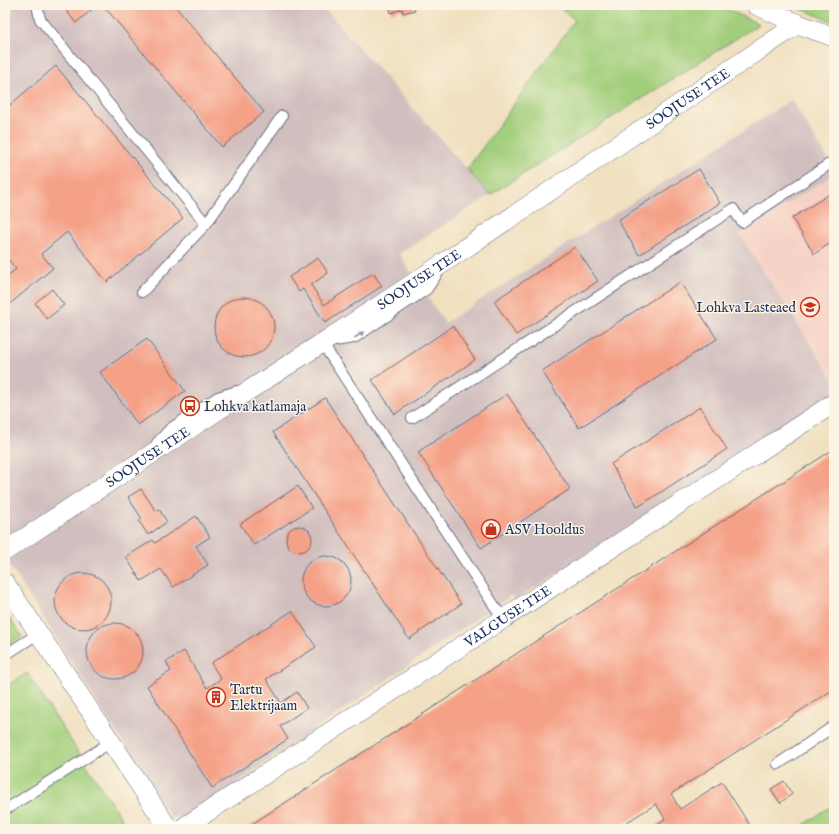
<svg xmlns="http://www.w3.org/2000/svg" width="839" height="834" font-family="'IM FELL English',serif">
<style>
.built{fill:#f6d1c5}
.industrial{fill:#d1bfbf}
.green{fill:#a2cf7c;stroke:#5e7f6d}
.building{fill:#f5a188}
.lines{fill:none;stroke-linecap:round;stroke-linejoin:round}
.service-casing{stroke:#666d80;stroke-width:12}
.minor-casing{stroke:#666d80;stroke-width:20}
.service{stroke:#fff;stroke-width:10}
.minor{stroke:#fff;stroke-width:19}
.oneway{fill:#8d97ae}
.labels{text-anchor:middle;stroke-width:3;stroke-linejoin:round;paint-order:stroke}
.street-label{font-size:14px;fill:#1b2f5e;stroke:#fcf5e5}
.poi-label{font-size:14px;fill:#1b2f5e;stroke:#fcf5e5;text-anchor:start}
</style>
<rect width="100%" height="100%" fill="#fcf5e5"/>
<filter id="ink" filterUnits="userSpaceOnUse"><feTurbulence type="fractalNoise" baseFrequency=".025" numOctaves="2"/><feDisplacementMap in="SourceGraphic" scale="8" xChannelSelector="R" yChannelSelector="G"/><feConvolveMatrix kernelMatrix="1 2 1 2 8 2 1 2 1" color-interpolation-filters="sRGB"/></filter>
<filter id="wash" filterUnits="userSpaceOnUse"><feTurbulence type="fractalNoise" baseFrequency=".012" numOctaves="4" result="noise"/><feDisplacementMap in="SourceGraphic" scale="16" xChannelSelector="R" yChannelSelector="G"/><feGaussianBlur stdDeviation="0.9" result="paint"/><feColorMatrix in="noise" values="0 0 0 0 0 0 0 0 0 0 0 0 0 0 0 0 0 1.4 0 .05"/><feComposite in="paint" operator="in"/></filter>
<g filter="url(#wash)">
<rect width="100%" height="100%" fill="#f0e0bf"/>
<!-- built -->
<path class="built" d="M 834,174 L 834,380 L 739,234 Z"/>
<!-- industrial -->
<path class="industrial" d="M 5,5 L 321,5 L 490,195 L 399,254 L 445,323 L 791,100 L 834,169 L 834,174 L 739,234 L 834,380 L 834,395 L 516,600 L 511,595 L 186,817 L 171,817 L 5,558 Z"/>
<!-- green -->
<path class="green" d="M 556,5 L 718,5 L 759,24 L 490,195 L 467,169 L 575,20 Z
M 791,5 L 834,5 L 834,22 Z
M 5,612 L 22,636 L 5,647 Z
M 27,673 L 128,829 L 5,829 L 5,687 Z
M 834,804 L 834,829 L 798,829 Z"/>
<g id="blocks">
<!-- building -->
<path class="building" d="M 62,5 L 97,5 L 76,23 Z
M 103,5 L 174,5 L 264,112 L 222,147 Z
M 389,5 L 413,5 L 415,10 L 403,13 L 402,9 L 391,13 Z
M 56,66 L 183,218 L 107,282 L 67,232 L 41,254 L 53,268 L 5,308 L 5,278 L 16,269 L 5,255 L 5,109 Z
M 699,169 L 720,203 L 639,255 L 618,220 Z
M 828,195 L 834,204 L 834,249 L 831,243 L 814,254 L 792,218 Z
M 575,247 L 598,281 L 516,335 L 494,301 Z
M 318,258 L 328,273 L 311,285 L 324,305 L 373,273 L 382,286 L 325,323 L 303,289 L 299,292 L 289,277 Z
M 680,282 L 717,339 L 579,428 L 542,371 Z
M 52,289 L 64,305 L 47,319 L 35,303 Z
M214 327a30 30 0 1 1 60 0a30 30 0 1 1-60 0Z
M 453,326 L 475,360 L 395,414 L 372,380 Z
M 147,339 L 185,391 L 138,425 L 100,372 Z
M 507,394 L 570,489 L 481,548 L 418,452 Z
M 325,398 L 461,604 L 409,639 L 273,432 Z
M 700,407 L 727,449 L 638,507 L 611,464 Z
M 834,449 L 834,689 L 671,794 L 680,809 L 722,782 L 752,829 L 650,829 L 665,819 L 656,804 L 616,829 L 251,829 L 249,826 Z
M 298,486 L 312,508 L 254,545 L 240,524 Z
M 141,489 L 156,511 L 159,509 L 167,522 L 148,535 L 139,521 L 142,519 L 128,497 Z
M 196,516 L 210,537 L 196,546 L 208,565 L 173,587 L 161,569 L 141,581 L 126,557 L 153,540 L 155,543 Z
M286 539a13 13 0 1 1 26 0a13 13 0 1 1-26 0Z
M301 581a25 25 0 1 1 50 0a25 25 0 1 1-50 0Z
M55 601a28 28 0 1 1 56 0a28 28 0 1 1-56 0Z
M 292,611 L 316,647 L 266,679 L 281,703 L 297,692 L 307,708 L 280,726 L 288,739 L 212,788 L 147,686 L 171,671 L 166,662 L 184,651 L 207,688 L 221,679 L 211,663 Z
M87 651a28 28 0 1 1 56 0a28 28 0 1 1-56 0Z
M 784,781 L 792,794 L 780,803 L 771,789 Z"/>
</g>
</g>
<g filter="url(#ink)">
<use href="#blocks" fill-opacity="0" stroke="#666d80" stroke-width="1"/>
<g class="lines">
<!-- service casing -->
<g class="service-casing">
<path id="service" d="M 37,5 L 40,19 L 206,224
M 439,271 L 427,289 L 354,338 L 322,343 L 503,619
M 142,292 L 206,224 L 282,116
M 412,418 L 733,209 L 742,222 L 834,161
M 157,443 L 170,429 L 218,397 L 237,391
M 5,655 L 39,633
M 778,764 L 834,726
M 5,810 L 111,742"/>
</g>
<!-- minor casing -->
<g class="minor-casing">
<g id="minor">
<path d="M 756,5 L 798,24"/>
<path id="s1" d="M 5,551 L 200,422 L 322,343 L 418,280 L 798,24 L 834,37"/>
<path d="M 5,583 L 169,829"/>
<path id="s2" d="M 181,829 L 834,403"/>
</g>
</g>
<!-- service -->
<use href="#service" class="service"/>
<!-- minor -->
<use href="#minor" class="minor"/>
</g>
<!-- one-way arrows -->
<defs><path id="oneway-solid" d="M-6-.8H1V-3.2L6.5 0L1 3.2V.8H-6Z"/></defs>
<use class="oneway" href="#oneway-solid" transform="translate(359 335) rotate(-33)"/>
</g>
<!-- icons -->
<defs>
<g id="school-ring" transform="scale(1)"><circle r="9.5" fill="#fcf5e5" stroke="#c8321e" stroke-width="1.5"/><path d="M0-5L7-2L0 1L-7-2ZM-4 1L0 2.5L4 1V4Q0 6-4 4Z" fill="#c8321e"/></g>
<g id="bus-ring" transform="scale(1)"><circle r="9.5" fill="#fcf5e5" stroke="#c8321e" stroke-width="1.5"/><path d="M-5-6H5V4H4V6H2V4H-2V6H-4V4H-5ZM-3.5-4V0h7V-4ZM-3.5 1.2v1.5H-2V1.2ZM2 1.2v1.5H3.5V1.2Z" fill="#c8321e"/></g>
<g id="shop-ring" transform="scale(1)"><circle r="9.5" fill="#fcf5e5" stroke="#c8321e" stroke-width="1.5"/><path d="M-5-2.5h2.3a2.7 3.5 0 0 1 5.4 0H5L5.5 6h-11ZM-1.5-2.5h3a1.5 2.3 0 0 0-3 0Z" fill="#c8321e"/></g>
<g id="building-ring" transform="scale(1)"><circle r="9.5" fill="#fcf5e5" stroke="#c8321e" stroke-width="1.5"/><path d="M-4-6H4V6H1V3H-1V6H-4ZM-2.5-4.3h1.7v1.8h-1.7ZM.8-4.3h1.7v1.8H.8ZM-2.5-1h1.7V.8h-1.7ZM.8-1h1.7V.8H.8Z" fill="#c8321e"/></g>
</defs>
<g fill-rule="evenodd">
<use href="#school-ring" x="810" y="307"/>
<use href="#bus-ring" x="190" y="406"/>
<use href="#shop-ring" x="491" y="529"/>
<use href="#building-ring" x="216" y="697"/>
</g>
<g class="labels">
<!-- street labels -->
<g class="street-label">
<text dy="5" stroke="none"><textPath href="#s1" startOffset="819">SOOJUSE TEE</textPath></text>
<text dy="5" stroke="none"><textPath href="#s1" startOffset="495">SOOJUSE TEE</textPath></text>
<text dy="5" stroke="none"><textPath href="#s1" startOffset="171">SOOJUSE TEE</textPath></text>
<text dy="5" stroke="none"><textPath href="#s2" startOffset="390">VALGUSE TEE</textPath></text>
</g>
<!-- poi labels -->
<g class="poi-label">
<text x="796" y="312" text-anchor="end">Lohkva Lasteaed</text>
<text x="204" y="411">Lohkva katlamaja</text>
<text x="505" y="534">ASV Hooldus</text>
<text x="230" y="694">Tartu<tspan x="230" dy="16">Elektrijaam</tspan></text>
</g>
</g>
<!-- margin -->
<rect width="839" height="834" fill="none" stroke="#fcf5e5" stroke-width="20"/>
</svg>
